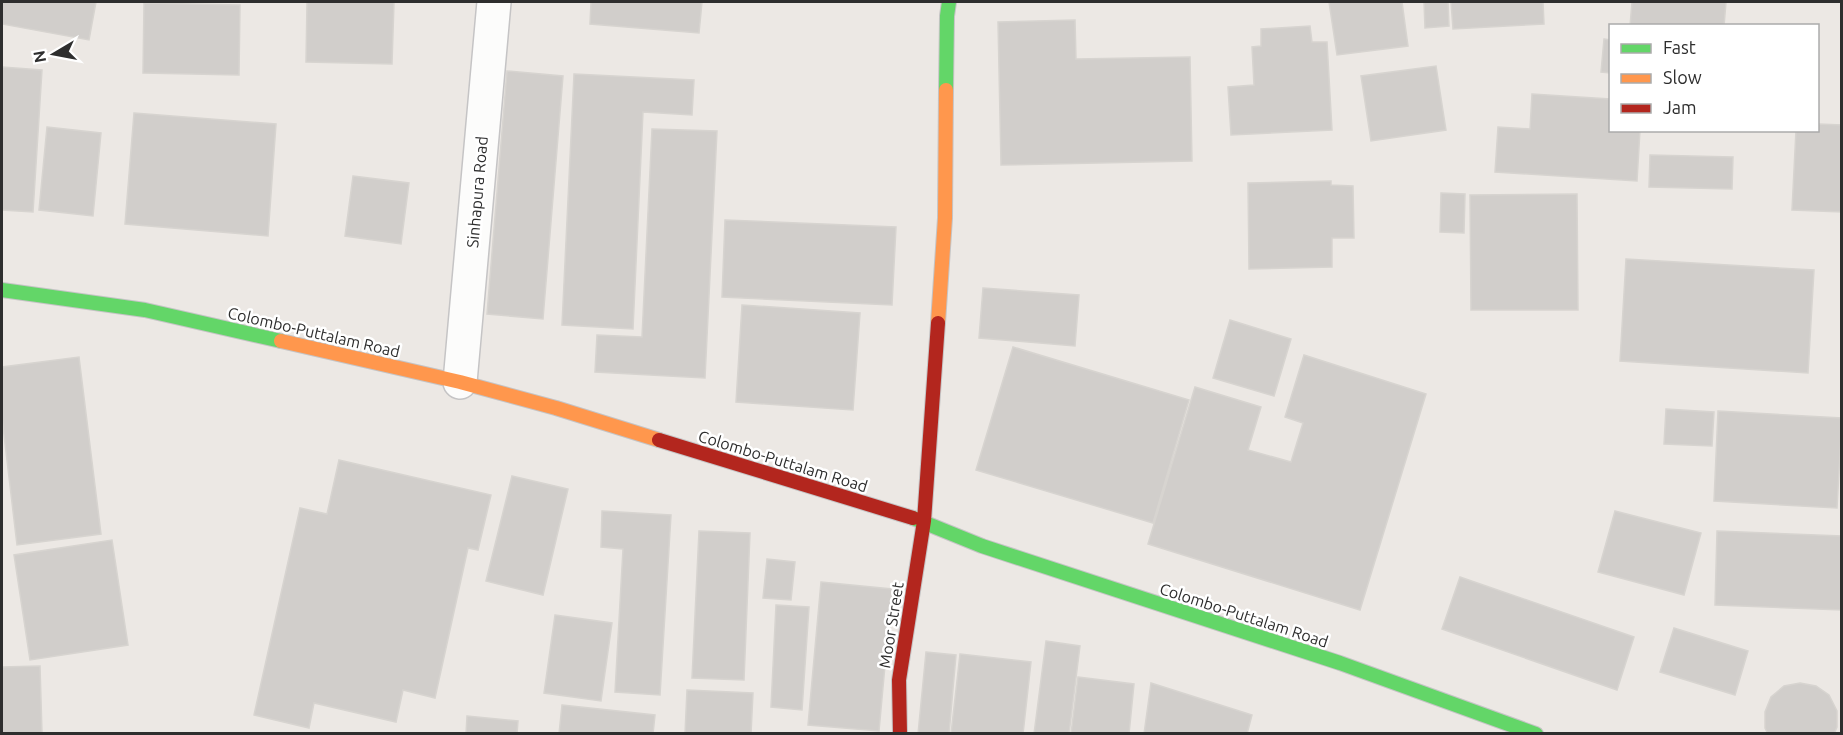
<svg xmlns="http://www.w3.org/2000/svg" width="1843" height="735" font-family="Ubuntu,sans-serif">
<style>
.building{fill:#d1cecb;stroke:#d7d4d0;stroke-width:1.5}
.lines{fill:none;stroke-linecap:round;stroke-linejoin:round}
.street-casing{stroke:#c5c4c5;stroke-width:36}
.fast-casing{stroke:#c5c4c5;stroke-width:16}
.slow-casing{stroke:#c5c4c5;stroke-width:16}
.jam-casing{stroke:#c5c4c5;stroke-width:16}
.street{stroke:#fcfcfb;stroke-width:33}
.fast{stroke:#63d668;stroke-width:14}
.slow{stroke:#ff974d;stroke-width:14}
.jam{stroke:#b3261e;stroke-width:14}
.labels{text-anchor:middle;stroke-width:5;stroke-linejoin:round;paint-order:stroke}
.street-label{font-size:16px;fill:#2e2e2e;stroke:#fff}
</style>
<rect width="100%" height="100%" fill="#ece8e4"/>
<!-- building -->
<path class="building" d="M 2,2 L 96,2 L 89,40 L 2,24 Z
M 307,2 L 394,2 L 392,64 L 306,62 Z
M 591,2 L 702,2 L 699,33 L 590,24 Z
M 1329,2 L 1402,2 L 1408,46 L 1337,55 Z
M 1424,2 L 1448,2 L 1449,26 L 1425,28 Z
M 1451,2 L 1543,2 L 1544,24 L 1453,29 Z
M 1632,2 L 1726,2 L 1724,26 L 1630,26 Z
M 144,3 L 240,5 L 239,75 L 143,73 Z
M 1075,20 L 1076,59 L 1190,57 L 1192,161 L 1001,165 L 998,22 Z
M 1310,26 L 1312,42 L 1327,42 L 1332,130 L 1231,135 L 1228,87 L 1254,85 L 1252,47 L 1261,46 L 1261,29 Z
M 1604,39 L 1610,40 L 1610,73 L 1601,72 Z
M 1436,66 L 1446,130 L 1371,141 L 1361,76 Z
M 2,67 L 42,70 L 33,212 L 2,210 Z
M 507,71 L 563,76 L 543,319 L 487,314 Z
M 574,74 L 694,80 L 692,115 L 643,112 L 633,329 L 562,325 Z
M 1532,94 L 1610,99 L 1610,130 L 1640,130 L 1637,181 L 1495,172 L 1498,127 L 1530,129 Z
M 134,113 L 276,124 L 268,236 L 125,224 Z
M 1818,124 L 1842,125 L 1842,212 L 1792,210 L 1796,130 L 1818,130 Z
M 47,127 L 101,133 L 93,216 L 39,210 Z
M 652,129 L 717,131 L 705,378 L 595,372 L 597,335 L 642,337 Z
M 1650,155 L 1733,157 L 1732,189 L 1649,187 Z
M 353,176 L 409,183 L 401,244 L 345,236 Z
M 1331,181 L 1331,185 L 1353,186 L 1354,238 L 1332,238 L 1332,267 L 1249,269 L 1248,183 Z
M 1441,193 L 1465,194 L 1464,233 L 1440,232 Z
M 1577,194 L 1578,310 L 1471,310 L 1470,195 Z
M 725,220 L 896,227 L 892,305 L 722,297 Z
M 1626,259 L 1814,270 L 1808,373 L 1620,361 Z
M 983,288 L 1079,295 L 1075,346 L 979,338 Z
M 742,305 L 860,313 L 853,410 L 736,402 Z
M 1230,320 L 1291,339 L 1274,396 L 1213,378 Z
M 1013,347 L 1189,400 L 1153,523 L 976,470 Z
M 1304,355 L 1426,394 L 1360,610 L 1148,544 L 1195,387 L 1261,407 L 1248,450 L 1291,462 L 1303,423 L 1285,417 Z
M 79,357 L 101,534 L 17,545 L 2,418 L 2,367 Z
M 1666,409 L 1714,412 L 1712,446 L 1664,444 Z
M 1718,411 L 1842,418 L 1837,508 L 1714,501 Z
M 339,460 L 491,495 L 478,550 L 468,548 L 435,698 L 403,690 L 396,722 L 314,703 L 309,728 L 254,715 L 300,508 L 327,514 Z
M 512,476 L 568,489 L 543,595 L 486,581 Z
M 602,511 L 671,515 L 660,695 L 615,692 L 623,549 L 601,547 Z
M 1615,511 L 1701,533 L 1684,595 L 1598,572 Z
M 699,531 L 750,533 L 744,680 L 692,678 Z
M 1717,531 L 1842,536 L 1842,610 L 1715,605 Z
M 112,540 L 128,645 L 30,660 L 14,555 Z
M 767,559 L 795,562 L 791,600 L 763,598 Z
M 1460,577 L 1634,637 L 1617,690 L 1442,629 Z
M 821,582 L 892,589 L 879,731 L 808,725 Z
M 776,605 L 809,607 L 802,710 L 771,707 Z
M 555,615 L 612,623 L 601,701 L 544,693 Z
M 1674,628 L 1748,651 L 1735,695 L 1660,672 Z
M 1046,641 L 1080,646 L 1069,734 L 1034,734 Z
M 926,652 L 956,655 L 949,734 L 918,734 Z
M 960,654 L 1031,662 L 1023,734 L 951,734 Z
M 40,666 L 42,733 L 2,733 L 2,667 Z
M 1078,677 L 1134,684 L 1129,734 L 1071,734 Z
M 1151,683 L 1252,715 L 1247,734 L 1144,734 Z
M 1800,683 L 1816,686 L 1829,695 L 1837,711 L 1837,727 L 1834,734 L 1768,734 L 1765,728 L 1765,712 L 1771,697 L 1784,686 Z
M 687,690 L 753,693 L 751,734 L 685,734 Z
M 562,705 L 655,715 L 653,734 L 559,734 Z
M 467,716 L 518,721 L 517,734 L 466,734 Z"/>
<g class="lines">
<!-- street casing -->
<g class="street-casing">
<path id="street" d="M 460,382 L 494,2"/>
</g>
<!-- fast casing -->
<g class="fast-casing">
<path id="fast" d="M 946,90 L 947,16 L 949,2
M 2,290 L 145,310 L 281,341
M 913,518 L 982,546 L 1340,663 L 1536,734"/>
</g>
<!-- slow casing -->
<g class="slow-casing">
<path id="slow" d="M 938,323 L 945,218 L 946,90
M 281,341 L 460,382 L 556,408 L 659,440"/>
</g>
<!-- jam casing -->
<g class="jam-casing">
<path id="jam" d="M 659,440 L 913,518
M 900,734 L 899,680 L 924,521 L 938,323"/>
</g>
<!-- street -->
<use href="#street" class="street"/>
<!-- fast -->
<use href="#fast" class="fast"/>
<!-- slow -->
<use href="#slow" class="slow"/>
<!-- jam -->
<use href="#jam" class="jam"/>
</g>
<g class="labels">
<!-- street labels -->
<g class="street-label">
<text transform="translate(477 192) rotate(-85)" y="6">Sinhapura Road</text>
<text transform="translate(314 332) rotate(13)" y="6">Colombo-Puttalam Road</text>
<text transform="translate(783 461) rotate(17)" y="6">Colombo-Puttalam Road</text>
<text transform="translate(1244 615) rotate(18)" y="6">Colombo-Puttalam Road</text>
<text transform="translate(891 625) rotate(-81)" y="6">Moor Street</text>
</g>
</g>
<!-- border -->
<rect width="1843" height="735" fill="none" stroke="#2e2e2e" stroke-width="6"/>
<!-- legend -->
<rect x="1609" y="24" width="210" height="108" fill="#ffffff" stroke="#ababab" stroke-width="1.5"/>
<rect x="1621" y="44" width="30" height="9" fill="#63d668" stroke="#ababab" stroke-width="1.5"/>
<text x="1663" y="54" font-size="18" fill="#2e2e2e">Fast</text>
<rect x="1621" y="74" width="30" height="9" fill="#ff974d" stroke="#ababab" stroke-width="1.5"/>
<text x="1663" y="84" font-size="18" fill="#2e2e2e">Slow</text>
<rect x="1621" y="104" width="30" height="9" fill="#b3261e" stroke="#ababab" stroke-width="1.5"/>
<text x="1663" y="114" font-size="18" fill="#2e2e2e">Jam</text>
<!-- north arrow -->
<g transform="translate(54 54) rotate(260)" stroke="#ffffff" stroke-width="4.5" paint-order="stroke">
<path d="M0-4.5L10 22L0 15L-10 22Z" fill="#2e2e2e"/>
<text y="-9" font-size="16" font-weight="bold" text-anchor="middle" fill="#2e2e2e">N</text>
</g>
</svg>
